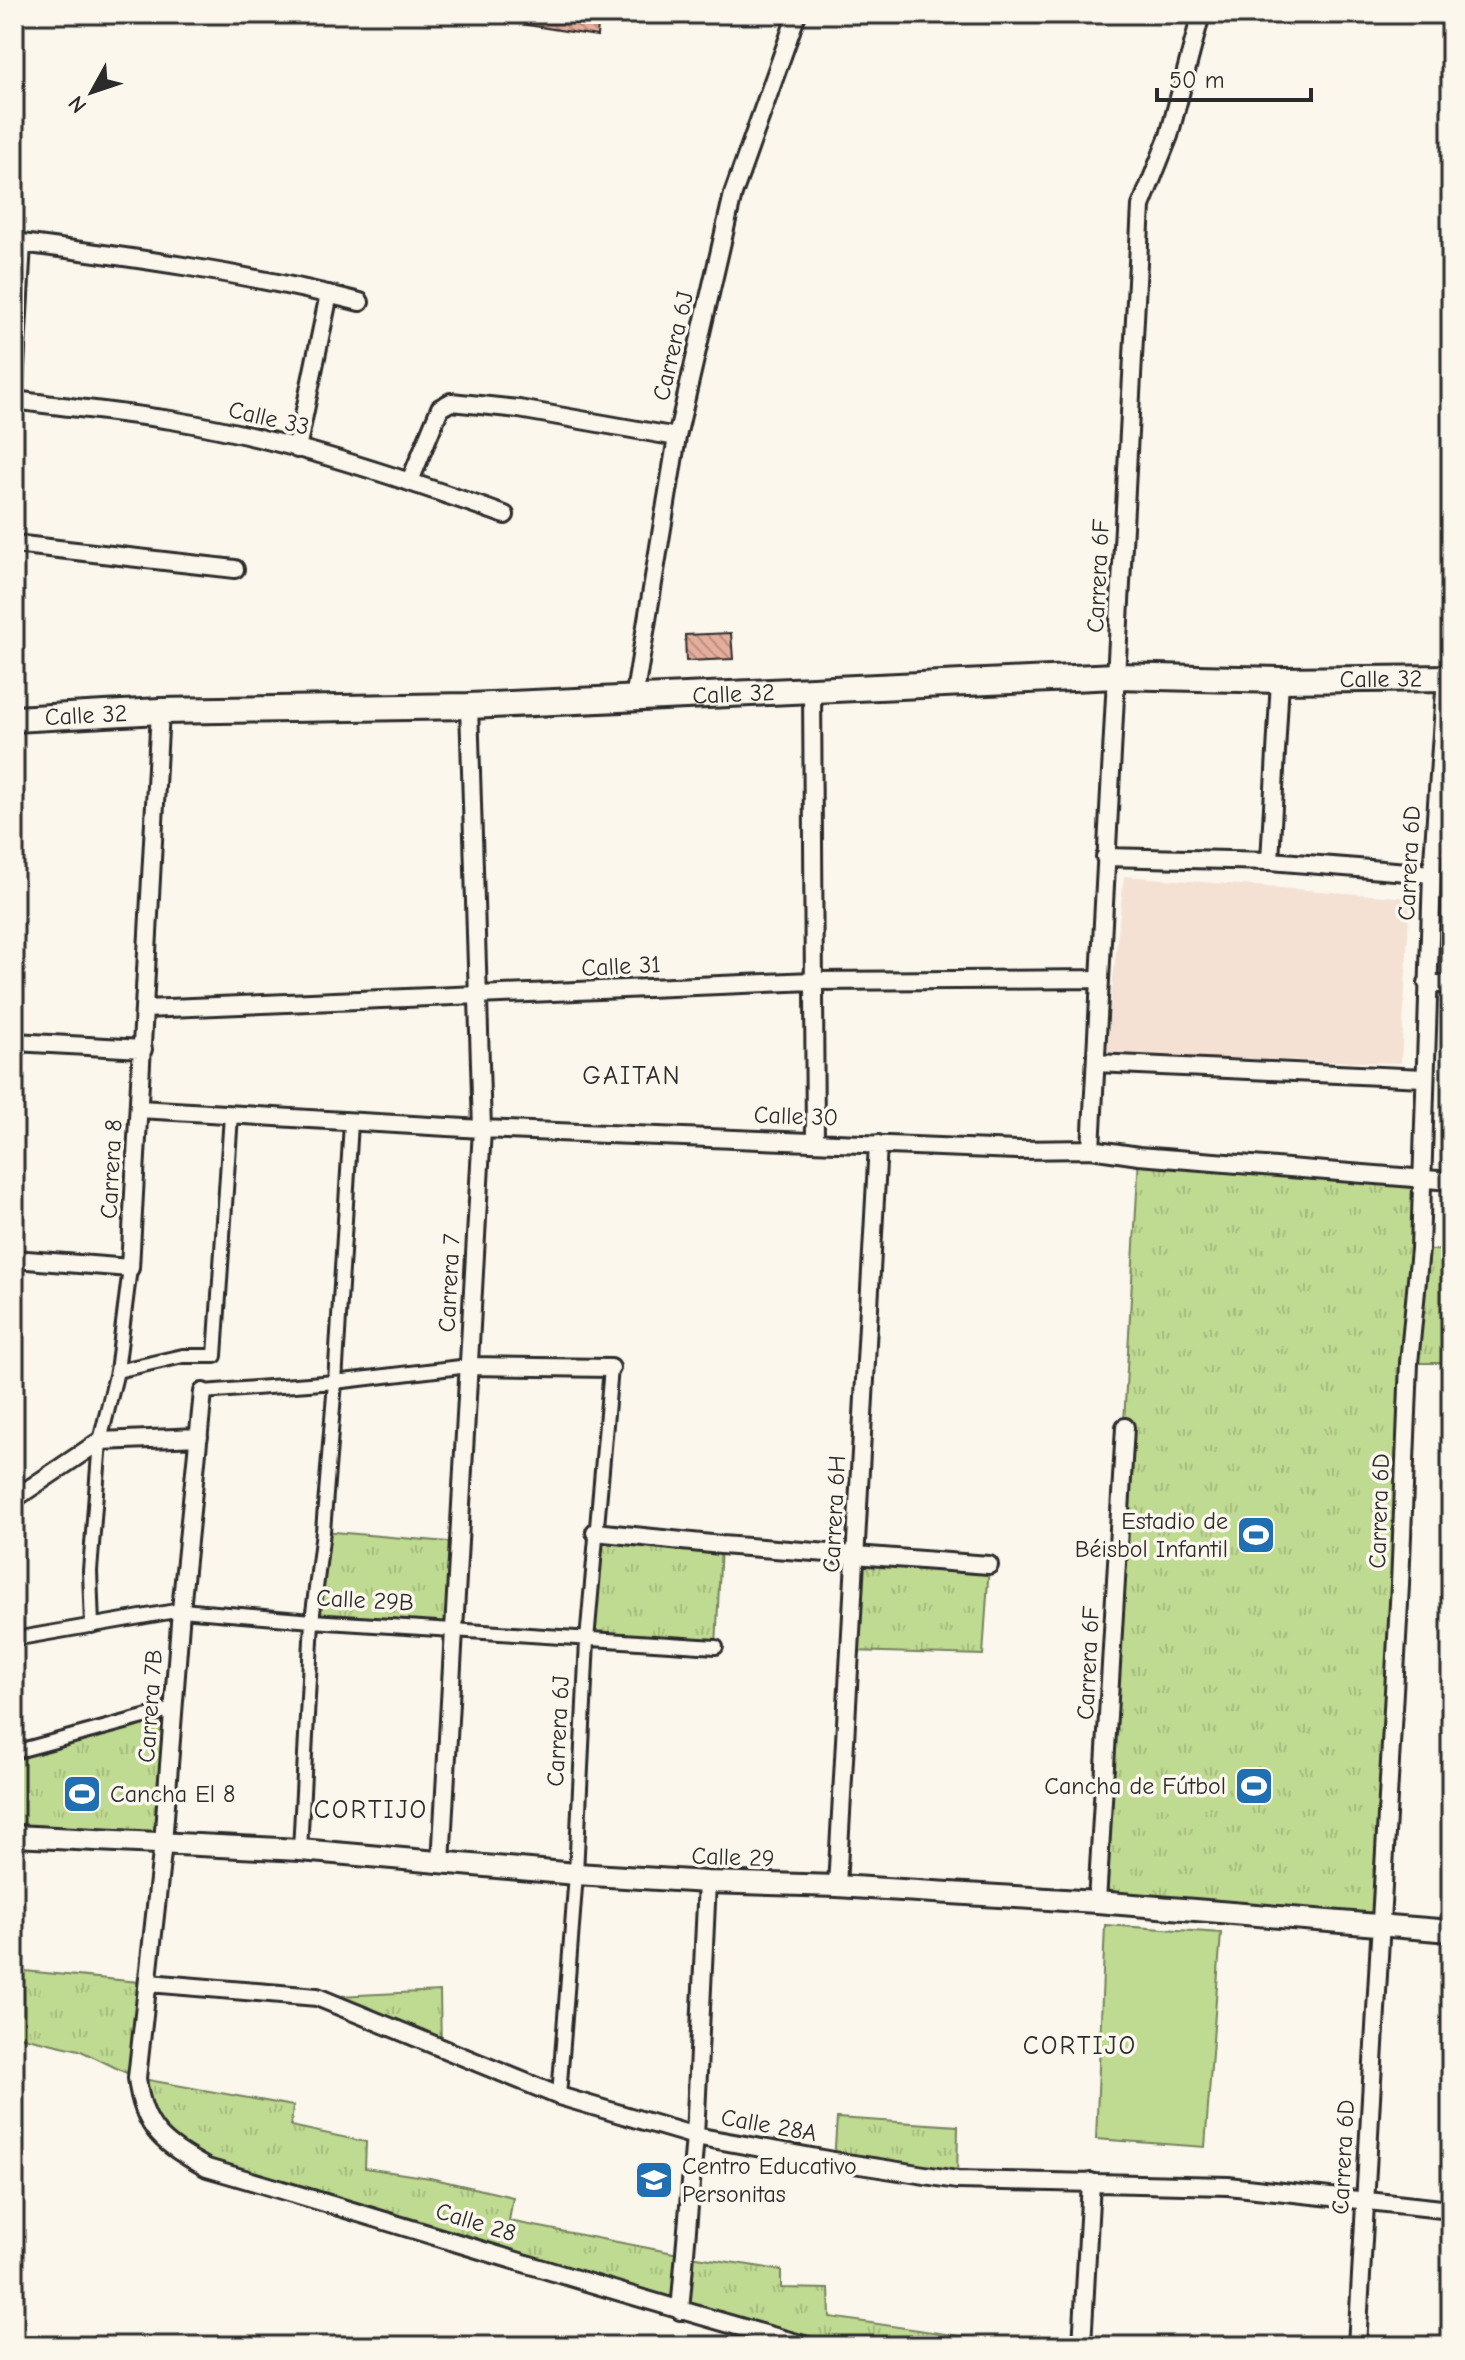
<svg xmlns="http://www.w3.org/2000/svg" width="1465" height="2360" font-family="'Comic Neue',sans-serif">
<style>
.built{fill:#f4e1d4}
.grass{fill:#bfda91;stroke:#75825e;stroke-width:2}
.park{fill:url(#park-tufts);stroke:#75825e;stroke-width:2}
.building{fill:url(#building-back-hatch);stroke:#2b2b2b;stroke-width:2}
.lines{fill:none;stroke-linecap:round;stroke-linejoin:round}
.pedestrian-casing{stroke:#2b2b2b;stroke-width:18}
.minor-casing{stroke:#2b2b2b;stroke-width:22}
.tertiary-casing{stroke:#2b2b2b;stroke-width:26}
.secondary-casing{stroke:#2b2b2b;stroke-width:30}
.pedestrian{stroke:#fbf7ec;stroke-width:12}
.minor{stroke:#fbf7ec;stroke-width:16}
.tertiary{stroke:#fbf7ec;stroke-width:20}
.secondary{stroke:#fbf7ec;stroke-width:24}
.labels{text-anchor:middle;stroke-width:7;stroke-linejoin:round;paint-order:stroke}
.street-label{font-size:24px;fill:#2b2b2b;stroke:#fbf7ec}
.poi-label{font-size:24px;fill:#2b2b2b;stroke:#fbf7ec;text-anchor:end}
.neighbourhood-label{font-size:26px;letter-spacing:2px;fill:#2b2b2b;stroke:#fbf7ec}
</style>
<defs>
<pattern id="park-tufts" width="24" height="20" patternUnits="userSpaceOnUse" patternTransform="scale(2)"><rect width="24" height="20" fill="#bfda91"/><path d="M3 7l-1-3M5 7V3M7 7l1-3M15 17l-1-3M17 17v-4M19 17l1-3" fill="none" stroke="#a4bb7d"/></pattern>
<pattern id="building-back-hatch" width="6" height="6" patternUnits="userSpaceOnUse" patternTransform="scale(2)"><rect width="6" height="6" fill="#e5ae9c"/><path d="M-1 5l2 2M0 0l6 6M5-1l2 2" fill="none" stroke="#ba8e7f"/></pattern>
</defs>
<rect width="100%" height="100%" fill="#fbf7ec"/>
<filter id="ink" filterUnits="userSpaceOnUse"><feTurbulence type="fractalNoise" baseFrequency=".0125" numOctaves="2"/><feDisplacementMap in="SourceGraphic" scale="16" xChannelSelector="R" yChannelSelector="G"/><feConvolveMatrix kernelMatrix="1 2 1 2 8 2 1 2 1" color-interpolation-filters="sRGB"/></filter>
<g filter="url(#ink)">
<!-- built -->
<path class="built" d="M 1124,876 L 1410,898 L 1401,1063 L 1105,1055 Z"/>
<!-- grass -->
<path class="grass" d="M 1105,1925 L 1221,1933 L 1205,2147 L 1096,2139 Z"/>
<!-- park -->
<path class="park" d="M 1139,1156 L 1422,1179 L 1420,1249 L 1451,1251 L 1451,1363 L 1410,1363 L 1381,1926 L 1097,1902 Z
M 323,1531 L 459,1543 L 454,1630 L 312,1621 Z
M 595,1532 L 721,1545 L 716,1647 L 587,1640 Z
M 855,1553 L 989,1565 L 983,1655 L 850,1651 Z
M 174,1709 L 163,1843 L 14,1834 L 14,1750 Z
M 14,1970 L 149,1983 L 137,2078 L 293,2106 L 291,2126 L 366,2142 L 365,2168 L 430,2178 L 513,2197 L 509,2221 L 684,2255 L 781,2270 L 781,2288 L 829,2289 L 830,2317 L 1027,2346 L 808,2346 L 207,2168 L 158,2133 L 137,2078 L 79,2050 L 14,2035 Z
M 440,1991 L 441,2049 L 317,1997 Z
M 837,2118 L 958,2126 L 957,2180 L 834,2161 Z"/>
<!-- building -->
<path class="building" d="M 459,14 L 599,14 L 597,36 Z
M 14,32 L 20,65 L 14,121 Z
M 731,633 L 733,659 L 686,661 L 685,635 Z"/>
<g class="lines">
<!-- pedestrian casing -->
<g class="pedestrian-casing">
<path id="pedestrian" d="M 117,1371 L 183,1356 L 215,1356 L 231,1115
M 203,1392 L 335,1382 L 469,1366
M 92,1626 L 90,1571 L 100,1441 L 117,1371 L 130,1268
M 14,1639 L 181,1610 L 312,1621 L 716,1647
M 14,1752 L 174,1709
M 300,1850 L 312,1621 L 323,1531 L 335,1382 L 351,1123
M 559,2096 L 576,1874 L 587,1640 L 611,1368"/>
</g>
<!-- minor casing -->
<g class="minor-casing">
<path id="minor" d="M 14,242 C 130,257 247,273 360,302
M 14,385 L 22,243
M 14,400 C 66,407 119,412 171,420 C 285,439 396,476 505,515
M 297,449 L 329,294
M 410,481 L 440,408 L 451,402 L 519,409 L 677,437
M 14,544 L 235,569
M 812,690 L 815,1141
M 634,699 L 677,437 L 733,194 L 797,14
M 1105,857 L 1270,861 L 1432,874
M 1270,861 L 1280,680
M 1427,983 L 1451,985
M 144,1009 L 813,981 L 1100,979
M 14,1042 L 143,1049
M 1096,1063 L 1424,1078
M 139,1109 L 482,1129 L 1017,1150 L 1091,1149 L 1139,1156 L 1451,1181
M 1091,1149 L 1141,206 L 1169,136 L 1201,14
M 14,1259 L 130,1268 L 160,711
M 469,1366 L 611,1368
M 203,1392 L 181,1610 L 163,1843 L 137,2078 C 143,2130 164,2144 207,2168 C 408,2226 606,2291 808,2346
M 14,1499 L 100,1441 L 199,1437
M 595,1532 L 721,1545 L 989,1565
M 441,1863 L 482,1129 L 469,706
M 837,1886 L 878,1144
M 1097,1902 L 1125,1427
M 149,1983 L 317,1997 L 559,2096 L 695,2136 L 834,2161 L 957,2180 L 1228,2186 L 1451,2210
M 680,2311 L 695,2136 L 707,1882
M 1082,2346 L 1091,2182
M 1357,2346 L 1400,1585 L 1409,1363 L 1420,1249 L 1432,874 L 1446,677"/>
</g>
<!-- tertiary casing -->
<g class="tertiary-casing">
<path id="tertiary" d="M 14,1836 L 300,1850 L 576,1874 L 707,1882 L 837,1886 L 1097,1902 L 1451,1931"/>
</g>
<!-- secondary casing -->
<g class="secondary-casing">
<g id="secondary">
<path id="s1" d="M 14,719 L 160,711 L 469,706 L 1116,676 L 1280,680 L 1451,678"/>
</g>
</g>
<!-- pedestrian -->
<use href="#pedestrian" class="pedestrian"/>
<!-- minor -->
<use href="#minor" class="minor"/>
<!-- tertiary -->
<use href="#tertiary" class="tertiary"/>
<!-- secondary -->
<use href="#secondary" class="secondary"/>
</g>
</g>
<!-- icons -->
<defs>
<g id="stadium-square" transform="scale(2)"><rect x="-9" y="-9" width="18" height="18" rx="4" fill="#1f6fb2" stroke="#fbf7ec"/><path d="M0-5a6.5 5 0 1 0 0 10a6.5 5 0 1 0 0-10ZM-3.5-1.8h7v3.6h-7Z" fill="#fff"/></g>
<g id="school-square" transform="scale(2)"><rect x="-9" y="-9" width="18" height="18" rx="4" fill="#1f6fb2" stroke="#fbf7ec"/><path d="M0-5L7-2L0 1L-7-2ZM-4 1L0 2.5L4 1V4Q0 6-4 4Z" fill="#fff"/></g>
</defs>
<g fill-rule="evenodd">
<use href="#stadium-square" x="1256" y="1535"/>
<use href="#stadium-square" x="1254" y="1786"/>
<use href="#stadium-square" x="82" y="1794"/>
<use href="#school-square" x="654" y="2180"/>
</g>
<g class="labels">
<!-- street labels -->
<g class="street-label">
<text transform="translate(673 346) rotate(-77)" y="8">Carrera 6J</text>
<text transform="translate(269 418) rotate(13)" y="8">Calle 33</text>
<text transform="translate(1098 576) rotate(-87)" y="8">Carrera 6F</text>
<text dy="8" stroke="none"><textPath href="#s1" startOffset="1368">Calle 32</textPath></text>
<text dy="8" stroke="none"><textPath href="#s1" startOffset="720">Calle 32</textPath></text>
<text dy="8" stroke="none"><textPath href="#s1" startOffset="72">Calle 32</textPath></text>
<text transform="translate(1409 863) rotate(-87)" y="8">Carrera 6D</text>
<text transform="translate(621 966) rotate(-3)" y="8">Calle 31</text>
<text transform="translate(796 1116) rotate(2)" y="8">Calle 30</text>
<text transform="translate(111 1169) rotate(-87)" y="8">Carrera 8</text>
<text transform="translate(449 1283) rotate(-87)" y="8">Carrera 7</text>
<text transform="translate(1379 1511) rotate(-88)" y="8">Carrera 6D</text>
<text transform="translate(834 1514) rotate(-87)" y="8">Carrera 6H</text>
<text transform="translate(365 1600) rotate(3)" y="8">Calle 29B</text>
<text transform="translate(1088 1663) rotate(-87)" y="8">Carrera 6F</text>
<text transform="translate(150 1706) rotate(-86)" y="8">Carrera 7B</text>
<text transform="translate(558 1731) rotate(-87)" y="8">Carrera 6J</text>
<text transform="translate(733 1857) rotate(2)" y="8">Calle 29</text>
<text transform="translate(769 2125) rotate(10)" y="8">Calle 28A</text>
<text transform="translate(1343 2157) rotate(-87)" y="8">Carrera 6D</text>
<text transform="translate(476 2222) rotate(17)" y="8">Calle 28</text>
</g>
<!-- poi labels -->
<g class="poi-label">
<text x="1228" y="1529">Estadio de<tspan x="1228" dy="28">Béisbol Infantil</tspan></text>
<text x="1226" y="1794">Cancha de Fútbol</text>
<text x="110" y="1802" text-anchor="start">Cancha El 8</text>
<text x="682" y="2174" text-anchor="start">Centro Educativo<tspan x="682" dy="28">Personitas</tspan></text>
</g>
<!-- neighbourhood labels -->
<g class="neighbourhood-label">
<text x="632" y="1084">GAITAN</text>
<text x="371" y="1818">CORTIJO</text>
<text x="1080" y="2054">CORTIJO</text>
</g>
</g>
<!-- margin -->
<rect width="1465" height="2360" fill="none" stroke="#fbf7ec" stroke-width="48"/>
<rect x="24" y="24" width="1417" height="2312" fill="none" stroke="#2b2b2b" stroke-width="3" filter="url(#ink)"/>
<!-- north arrow -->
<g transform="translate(92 92) rotate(230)" stroke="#fbf7ec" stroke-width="6" paint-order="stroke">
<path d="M0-6L14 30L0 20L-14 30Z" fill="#2b2b2b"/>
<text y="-12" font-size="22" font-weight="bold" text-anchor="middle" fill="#2b2b2b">N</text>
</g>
<!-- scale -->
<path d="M1157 88v12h154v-12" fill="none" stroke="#2b2b2b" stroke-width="4"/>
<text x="1169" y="88" font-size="24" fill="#2b2b2b" stroke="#fbf7ec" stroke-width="6" paint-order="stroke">50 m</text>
</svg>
